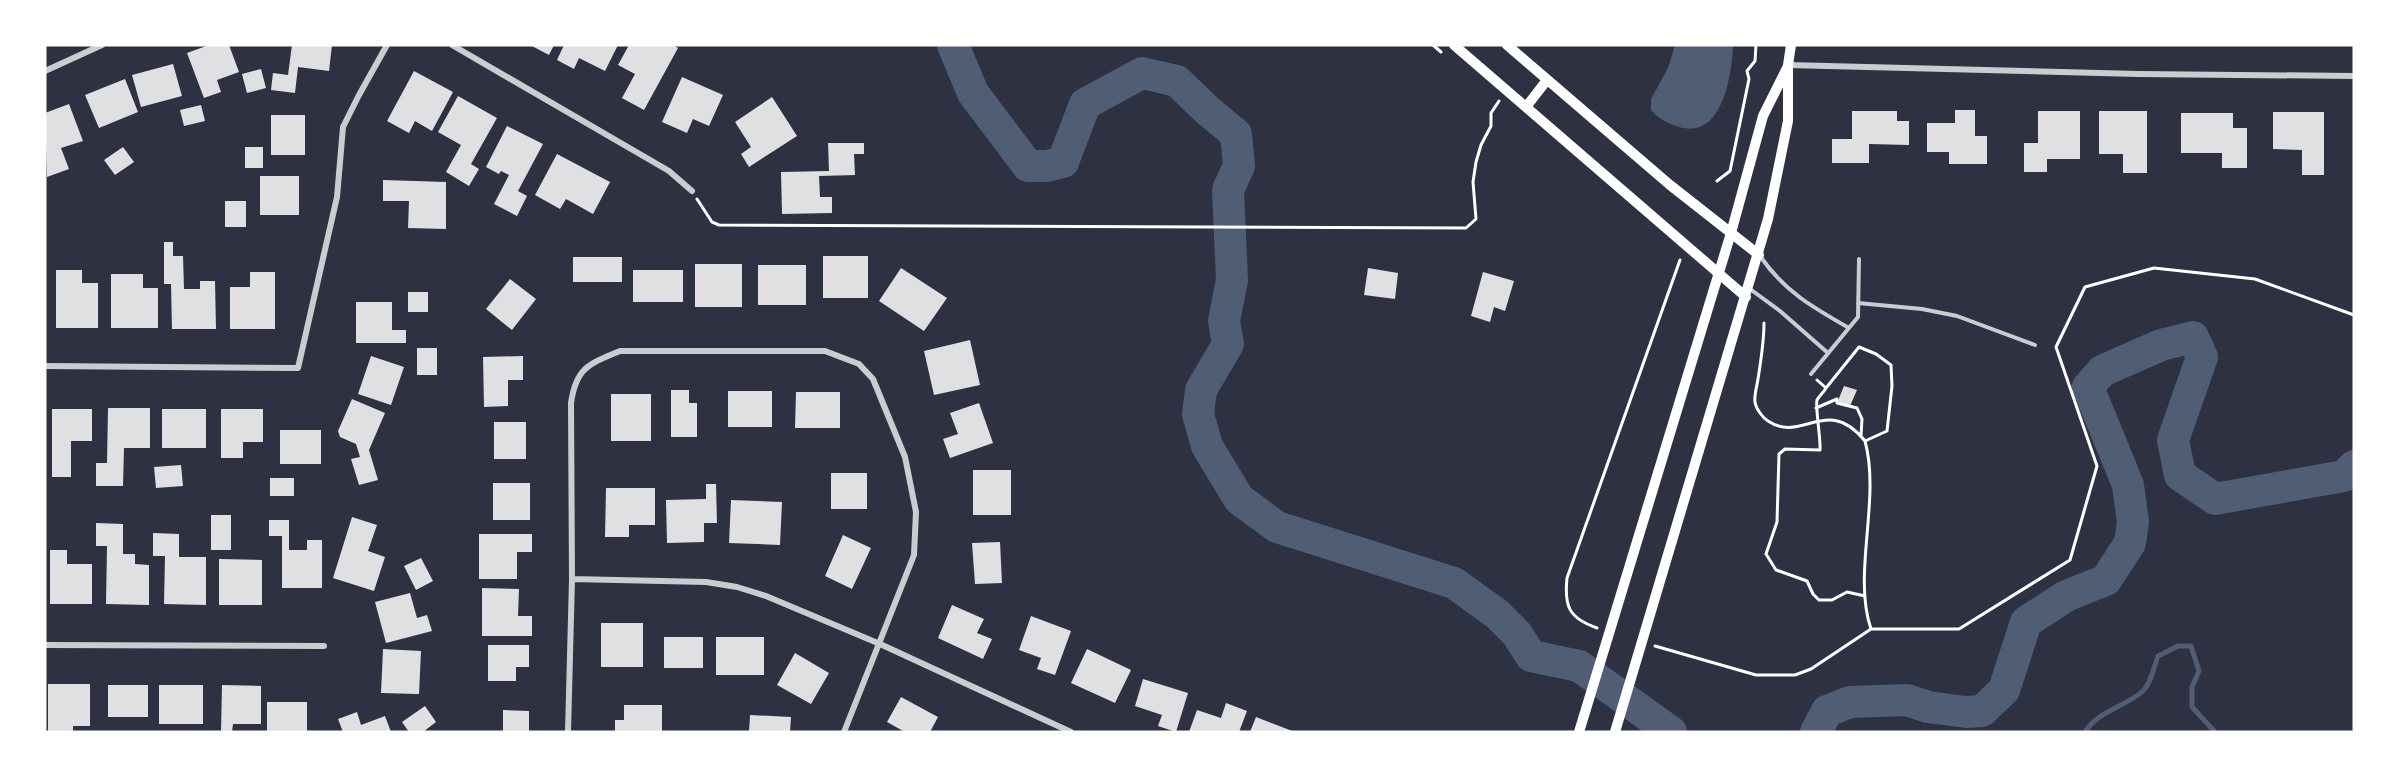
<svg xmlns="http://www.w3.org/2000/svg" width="2399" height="777" font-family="'Fira Sans',sans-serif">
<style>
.water{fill:#4f5d75}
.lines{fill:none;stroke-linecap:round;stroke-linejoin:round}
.stream{stroke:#4f5d75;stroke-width:5}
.river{stroke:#4f5d75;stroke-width:32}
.building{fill:#e0e0e3}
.path{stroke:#fff;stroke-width:3}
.service{stroke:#caccd0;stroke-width:4}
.minor{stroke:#caccd0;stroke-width:6}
.secondary{stroke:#fff;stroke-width:10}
</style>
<rect width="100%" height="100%" fill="#2d3142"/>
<!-- water -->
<path class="water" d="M 1675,45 L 1733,45 C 1732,74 1723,140 1679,127 C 1667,123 1659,119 1651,110 L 1651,99 L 1668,68 Z"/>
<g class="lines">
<!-- stream -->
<path class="stream" d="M 2085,732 C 2098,711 2125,707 2143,691 C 2151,683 2154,667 2158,656 L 2178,646 L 2191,646 L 2199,671 L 2192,687 L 2192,707 L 2215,732"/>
<!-- river -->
<path class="river" d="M 953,45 L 973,93 L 1028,166 L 1047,166 L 1063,162 L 1085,104 L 1142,73 L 1177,81 L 1207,110 L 1236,134 L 1239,166 L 1228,190 L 1232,280 L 1224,321 L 1228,344 L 1201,390 L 1198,414 L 1207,446 L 1239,499 L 1277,527 L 1454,583 L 1497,614 L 1517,634 L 1531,656 L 1579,666 L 1671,732
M 1816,732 L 1827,711 L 1850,702 L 1907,700 L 1928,707 L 1966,712 L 1982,711 L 2004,690 L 2026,622 L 2066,596 L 2106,580 L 2130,543 L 2133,522 L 2128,485 L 2088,387 L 2102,371 L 2161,345 L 2193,337 L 2202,357 L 2173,440 L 2180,475 L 2215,499 L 2344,476 L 2354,466"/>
</g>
<!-- building -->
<path class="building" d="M 209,45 L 229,45 L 239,72 L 217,80 L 221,92 L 204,98 L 187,53 Z
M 292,45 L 332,45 L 329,71 L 298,67 L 295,93 L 271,90 L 273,73 L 288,75 Z
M 530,45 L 554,45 L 549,55 Z
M 564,45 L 618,45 L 605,71 L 579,58 L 574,69 L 557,60 Z
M 629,45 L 673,45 L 678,48 L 644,110 L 622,98 L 635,74 L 618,65 Z
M 173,64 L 182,96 L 141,107 L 132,75 Z
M 261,69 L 266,88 L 247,93 L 242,74 Z
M 414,71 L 453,92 L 432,131 L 415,121 L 409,133 L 387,121 Z
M 682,77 L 723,95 L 709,126 L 693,119 L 687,133 L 662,122 Z
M 125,79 L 138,112 L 99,128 L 85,95 Z
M 458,96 L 497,118 L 471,164 L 479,169 L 469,186 L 446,172 L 461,145 L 438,132 Z
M 772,97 L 797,136 L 749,167 L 741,154 L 751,147 L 735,122 Z
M 69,104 L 83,141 L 61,148 L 69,169 L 47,177 L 45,113 Z
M 201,105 L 205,121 L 184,126 L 180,110 Z
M 1955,110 L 1975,110 L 1975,136 L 1987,136 L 1987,164 L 1949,164 L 1949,152 L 1927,152 L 1927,123 L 1955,123 Z
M 1852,111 L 1897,111 L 1897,121 L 1909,121 L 1909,145 L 1869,144 L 1869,163 L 1832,163 L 1832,139 L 1852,139 Z
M 2038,111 L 2080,111 L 2080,159 L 2047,159 L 2047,172 L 2024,172 L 2024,143 L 2038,143 Z
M 2099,111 L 2147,111 L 2147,173 L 2123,173 L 2123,154 L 2099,154 Z
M 2273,112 L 2324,112 L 2324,175 L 2302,175 L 2302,150 L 2273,149 Z
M 2181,113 L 2233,113 L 2233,128 L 2247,128 L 2247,168 L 2222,168 L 2222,153 L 2181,153 Z
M 271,115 L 305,115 L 305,155 L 271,155 Z
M 507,126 L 543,144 L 518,191 L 527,196 L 517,216 L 494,204 L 509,175 L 501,171 L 499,174 L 486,167 Z
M 828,143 L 864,143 L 864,154 L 854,154 L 855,175 L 819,176 L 820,197 L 832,197 L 832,213 L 782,214 L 781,172 L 829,171 Z
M 123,147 L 134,162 L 115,175 L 104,160 Z
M 245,147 L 263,147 L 263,168 L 245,168 Z
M 557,154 L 610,182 L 593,214 L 566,199 L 560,209 L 535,195 Z
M 260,176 L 299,176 L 299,215 L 260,215 Z
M 383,180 L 446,182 L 446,229 L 408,228 L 409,201 L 383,201 Z
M 225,201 L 246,201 L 246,227 L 225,227 Z
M 164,242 L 173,242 L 173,256 L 183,256 L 184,289 L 200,289 L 200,281 L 215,281 L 216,329 L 172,329 L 171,284 L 164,284 Z
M 823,256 L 868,256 L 868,298 L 823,298 Z
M 573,257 L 622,257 L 622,282 L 573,282 Z
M 695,264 L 742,264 L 742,307 L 695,307 Z
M 758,265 L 806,265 L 806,305 L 758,305 Z
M 901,268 L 947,298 L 924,331 L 879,301 Z
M 1368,268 L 1398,273 L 1395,299 L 1364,295 Z
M 56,270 L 82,270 L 82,283 L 98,283 L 98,328 L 56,328 Z
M 633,270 L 683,270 L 683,302 L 633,302 Z
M 250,272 L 275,272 L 275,329 L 230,329 L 230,287 L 250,287 Z
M 1483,272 L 1514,281 L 1505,311 L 1494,307 L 1490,322 L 1471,316 Z
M 111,274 L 143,274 L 143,288 L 158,288 L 158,328 L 111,328 Z
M 510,279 L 536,299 L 512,330 L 486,309 Z
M 408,292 L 428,292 L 428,312 L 408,312 Z
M 356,302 L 392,302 L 392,330 L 406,330 L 406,343 L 356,343 Z
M 970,340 L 980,385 L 934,395 L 924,351 Z
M 417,348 L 437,348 L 437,375 L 417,375 Z
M 371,356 L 404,367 L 391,405 L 358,394 Z
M 523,356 L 523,380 L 508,380 L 508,406 L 484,407 L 483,357 Z
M 1844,386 L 1857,390 L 1850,406 L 1837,403 Z
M 671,390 L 689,390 L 689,403 L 697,403 L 697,437 L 671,437 Z
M 728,391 L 772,391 L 772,427 L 728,427 Z
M 796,392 L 840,392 L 840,428 L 795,428 Z
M 611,394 L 651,394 L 651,441 L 611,441 Z
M 352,399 L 385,413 L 369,450 L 378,480 L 359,485 L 351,459 L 360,457 L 356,444 L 340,437 L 338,431 Z
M 979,403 L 993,443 L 950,458 L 943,439 L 958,434 L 950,413 Z
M 108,408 L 150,408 L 150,448 L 124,448 L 123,486 L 96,486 L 96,463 L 107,463 Z
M 52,409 L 92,409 L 92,441 L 71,441 L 71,477 L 52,477 Z
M 162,409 L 206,409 L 206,448 L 162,448 Z
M 221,409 L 263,409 L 263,442 L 243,442 L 243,458 L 221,458 Z
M 494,422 L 526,422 L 526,459 L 494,459 Z
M 280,430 L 321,430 L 321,464 L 280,464 Z
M 181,465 L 183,486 L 156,488 L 154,467 Z
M 973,470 L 1011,470 L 1011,515 L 973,515 Z
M 831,473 L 867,473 L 867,509 L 831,509 Z
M 270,478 L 294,478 L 294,496 L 270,496 Z
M 493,483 L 530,483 L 530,520 L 493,520 Z
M 706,484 L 716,484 L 717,523 L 704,523 L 704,542 L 667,543 L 666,500 L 706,499 Z
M 606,488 L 655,488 L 655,525 L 629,525 L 629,537 L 605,537 Z
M 731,500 L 782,502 L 780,545 L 729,543 Z
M 211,515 L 231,515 L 231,550 L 211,550 Z
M 352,517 L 377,525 L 368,551 L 385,557 L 374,591 L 333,578 Z
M 269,520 L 289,520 L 289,550 L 307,550 L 307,540 L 322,540 L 322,588 L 282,588 L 282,536 L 269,536 Z
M 96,523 L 123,524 L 123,554 L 135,554 L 135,564 L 149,565 L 149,605 L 106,604 L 107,546 L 96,546 Z
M 153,533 L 179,534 L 179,557 L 206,557 L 206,605 L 164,604 L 165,556 L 153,556 Z
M 479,534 L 532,534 L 532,552 L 517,552 L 517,579 L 479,579 Z
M 843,535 L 871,548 L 852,589 L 825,576 Z
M 1000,542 L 1002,583 L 975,584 L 972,543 Z
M 50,550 L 67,550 L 67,564 L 92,564 L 92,604 L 50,604 Z
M 421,558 L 433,581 L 416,590 L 404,566 Z
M 219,559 L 262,560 L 262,605 L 219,605 Z
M 482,588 L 519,589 L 518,616 L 532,616 L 532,636 L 482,636 Z
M 410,593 L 417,618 L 427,615 L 432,631 L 386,643 L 375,602 Z
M 952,605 L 984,619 L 977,633 L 992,639 L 983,659 L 938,638 Z
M 1031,616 L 1071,631 L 1055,675 L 1037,669 L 1041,658 L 1019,650 Z
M 601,623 L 643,623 L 643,667 L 601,667 Z
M 664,637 L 703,637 L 703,668 L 664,668 Z
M 716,637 L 764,637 L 764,675 L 716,675 Z
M 488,645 L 529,645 L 529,667 L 516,667 L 516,681 L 488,681 Z
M 383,649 L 421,651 L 419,694 L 381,693 Z
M 1087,649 L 1131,670 L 1115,703 L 1071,683 Z
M 795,653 L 829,673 L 811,704 L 777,685 Z
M 1143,679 L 1188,693 L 1176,732 L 1158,726 L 1162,715 L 1135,706 Z
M 48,684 L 90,684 L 90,726 L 73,726 L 73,732 L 48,732 Z
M 108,685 L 148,685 L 148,717 L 108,717 Z
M 159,685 L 203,685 L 203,724 L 159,724 Z
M 222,685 L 261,686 L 261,724 L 233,724 L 232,732 L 221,732 Z
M 901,697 L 938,717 L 930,732 L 905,732 L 887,722 Z
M 267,702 L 307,702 L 307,732 L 267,732 Z
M 1226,703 L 1247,711 L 1239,732 L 1189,732 L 1197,710 L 1221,718 Z
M 624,705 L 662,705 L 662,732 L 615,732 L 615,720 L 624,720 Z
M 425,706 L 436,722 L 423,732 L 409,732 L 402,722 Z
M 503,710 L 529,711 L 529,732 L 503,732 Z
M 357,712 L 361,725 L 385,716 L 391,732 L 343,732 L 338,719 Z
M 750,715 L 791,717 L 790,732 L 749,732 Z
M 1256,717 L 1295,732 L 1250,732 Z"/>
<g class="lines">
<!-- path -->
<path class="path" d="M 1433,45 L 1441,52
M 1717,181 L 1730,171 L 1749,79 L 1747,71 L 1755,61 L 1756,45
M 697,199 L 712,222 L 719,225 L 1466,228 L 1476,219 L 1473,182 L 1476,162 L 1481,145 L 1491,126 L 1491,113 L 1499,101
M 1764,323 C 1764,342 1761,360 1758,379 C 1757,386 1754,395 1755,402 C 1756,409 1763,418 1768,421 C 1802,444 1827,394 1865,441
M 1817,380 L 1826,388 L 1859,347 L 1876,354 L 1891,365 L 1892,386 L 1887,431 L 1865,441 C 1881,500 1852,574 1871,629
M 1826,388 C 1824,392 1819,396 1817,400 C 1815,406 1821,440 1820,450 L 1785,449 L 1779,454 L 1777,522 L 1766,554 L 1776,570 L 1807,581 L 1813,594 L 1819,600 L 1832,600 L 1847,592 L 1865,596
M 1816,408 L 1837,399 L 1837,403 L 1857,408 L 1862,419 L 1861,436
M 1597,628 C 1569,618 1564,607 1567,578 L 1680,260
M 1655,646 L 1756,675 L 1795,675 L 1811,669 L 1871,629 L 1959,629 L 2070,560 L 2097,466 L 2056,347 L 2085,287 L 2154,268 L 2255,279 L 2354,315"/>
<!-- service -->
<path class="service" d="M 1760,256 C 1784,291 1812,307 1849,328
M 1750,289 L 1780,311 L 1828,353
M 1858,303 L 1922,309 L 1957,316 L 2035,345
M 1811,374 L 1858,317 L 1859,259"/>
<!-- minor -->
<path class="minor" d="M 452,45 L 669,171 L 692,191
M 1788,65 L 2138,74 L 2354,76
M 45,71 L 102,45
M 45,366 L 298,368 L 337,197 L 343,127 L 359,95 L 387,45
M 572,579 L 706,582 L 737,587 L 766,596 L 880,644 L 1071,732
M 45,645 L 324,646
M 568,732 L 572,579 L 571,403 C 576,368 588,364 620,351 L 825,351 L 859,364 L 873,379 L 905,457 L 916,512 L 914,555 L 844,732"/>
<!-- secondary -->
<path class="secondary" d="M 1454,45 L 1746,297
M 1507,45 L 1670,185 L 1759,255
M 1526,107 L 1547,80
M 1579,732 L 1731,233 L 1763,116 L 1787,68
M 1615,732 L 1768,219 L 1788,121 L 1788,65 L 1791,45"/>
</g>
<!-- border -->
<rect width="2399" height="777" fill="none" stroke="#ffffff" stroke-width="93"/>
</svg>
